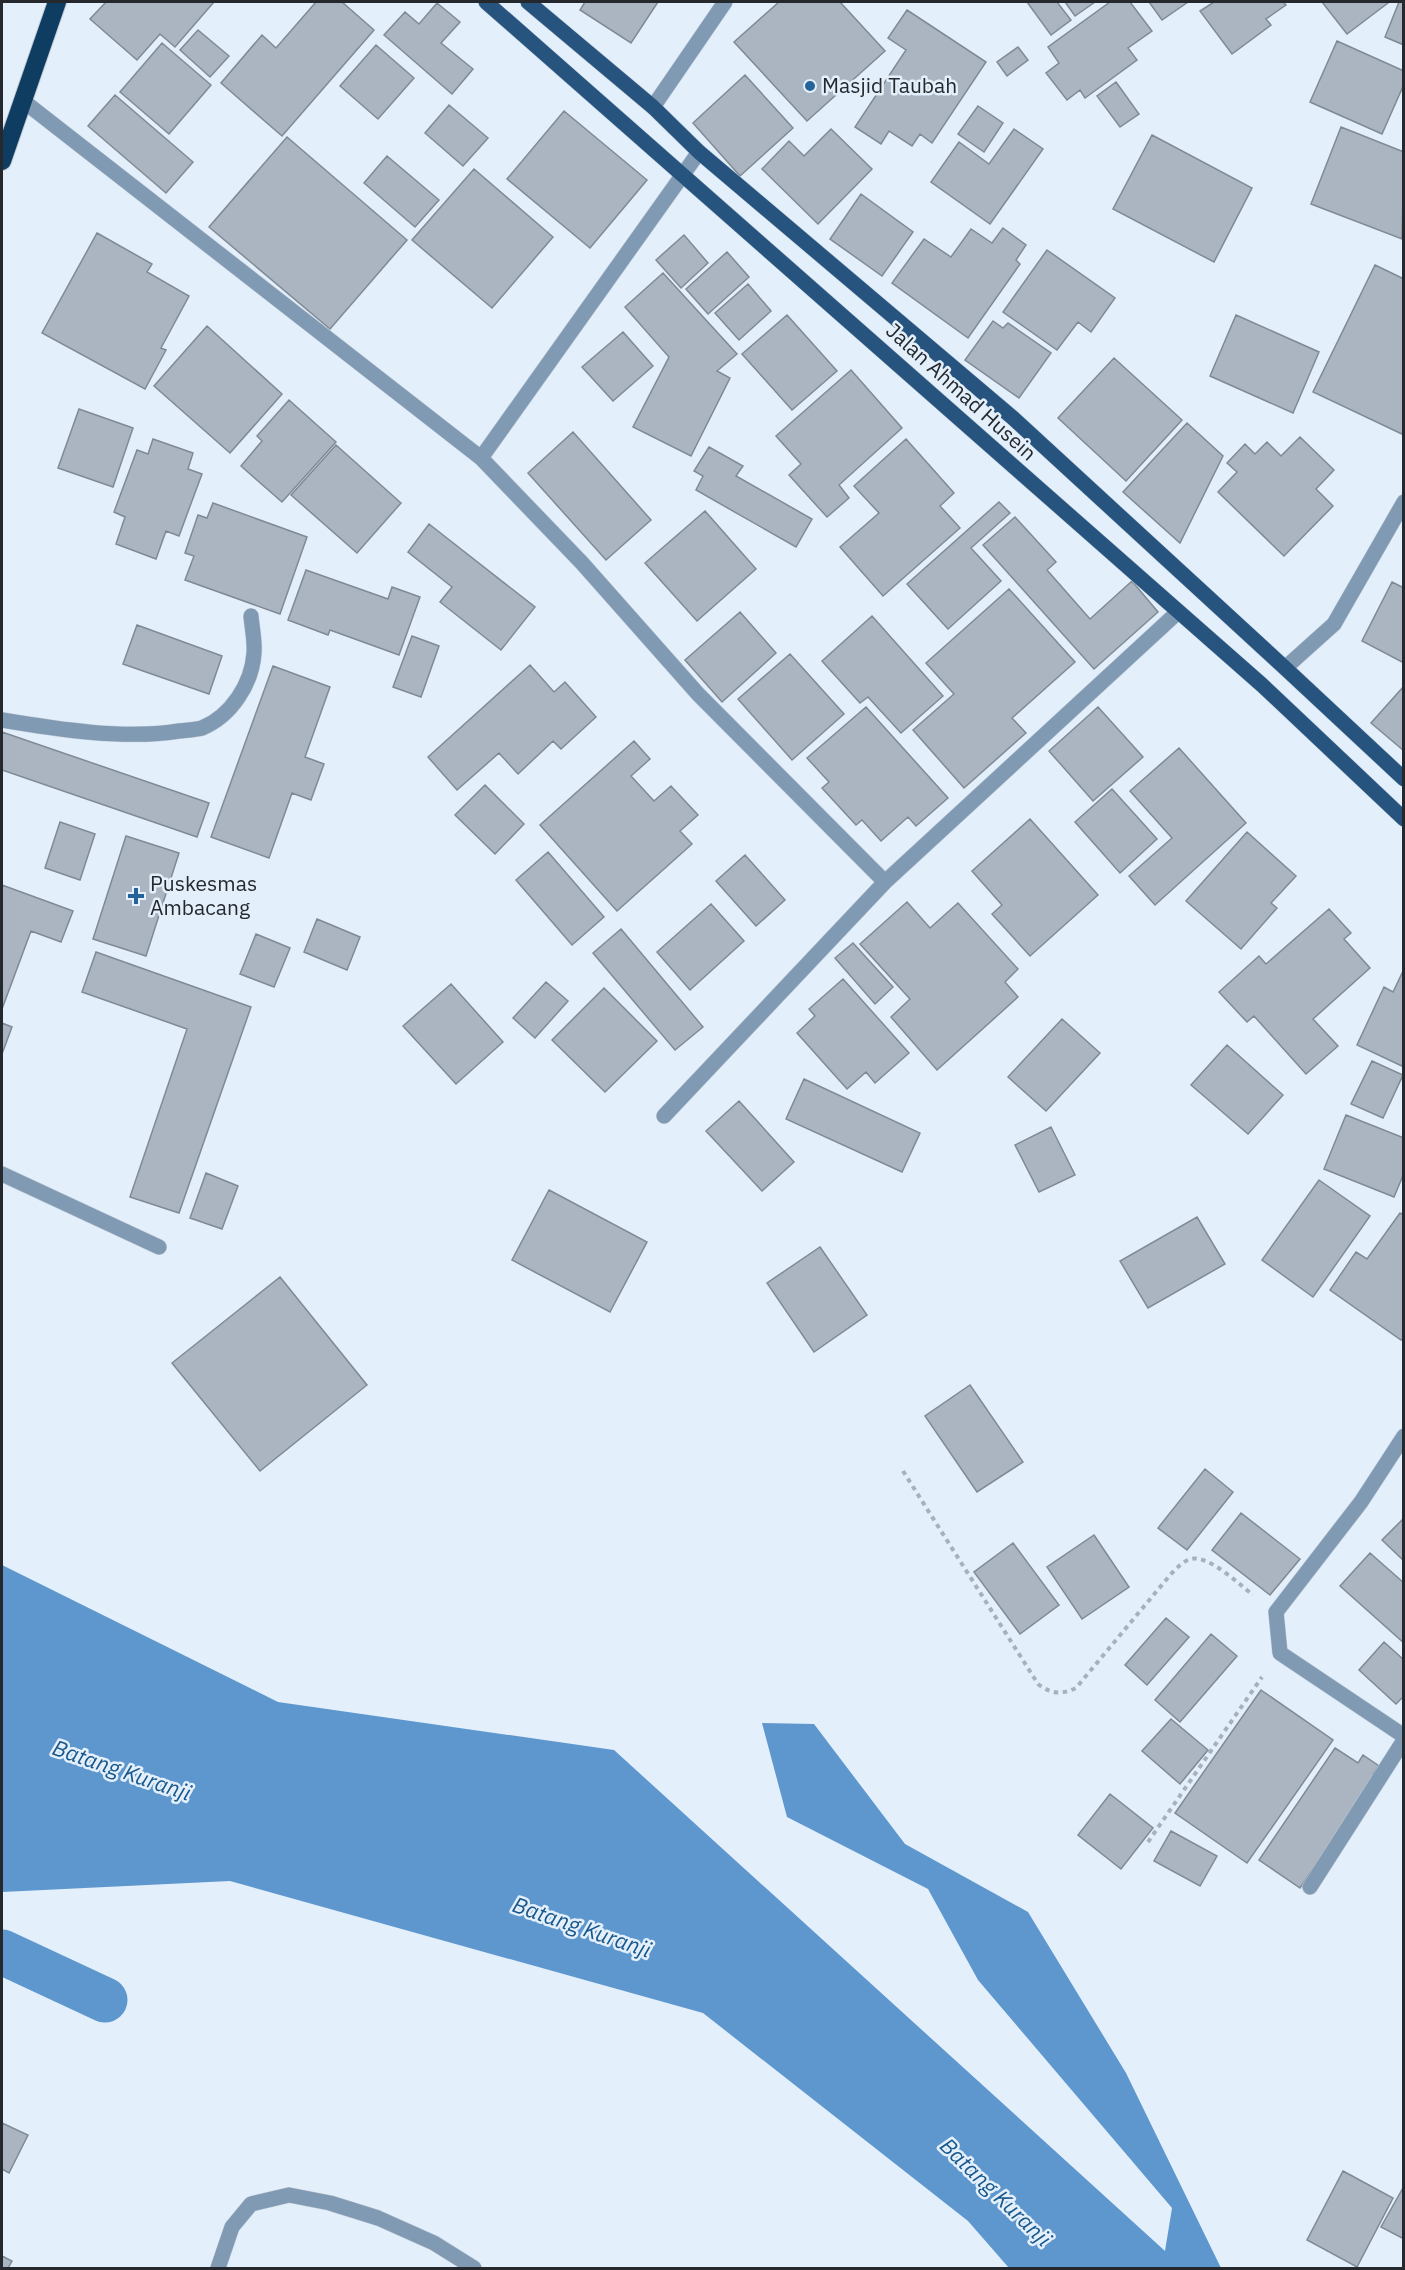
<svg xmlns="http://www.w3.org/2000/svg" width="1405" height="2270" font-family="'IBM Plex Sans',sans-serif">
<style>
.water{fill:#5e97ce}
.lines{fill:none;stroke-linecap:round;stroke-linejoin:round}
.canal{stroke:#5e97ce;stroke-width:45}
.building{fill:#aab5c1;stroke:#7f8a94;stroke-width:1.5}
.minor-casing{stroke:#c1cbd6;stroke-width:16}
.major-casing{stroke:#c1cbd6;stroke-width:16}
.highway-casing{stroke:#c1cbd6;stroke-width:20}
.path{stroke:#a7b1ba;stroke-width:4;stroke-dasharray:4.5 4.5;stroke-linecap:butt}
.minor{stroke:#819ab3;stroke-width:15}
.major{stroke:#26547f;stroke-width:15}
.highway{stroke:#0f3c61;stroke-width:18}
.poi-dot{fill:#25649a;stroke:#e3effb;stroke-width:2}
.labels{text-anchor:middle;stroke-width:5;stroke-linejoin:round;paint-order:stroke}
.poi-label{font-size:21px;fill:#25292e;stroke:#e3effb;text-anchor:start}
.street-label{font-size:21px;fill:#25292e;stroke:#e3effb}
.water-label{font-size:22px;font-style:italic;fill:#19588c;stroke:#e3effb}
</style>
<rect width="100%" height="100%" fill="#e3effb"/>
<!-- water -->
<path class="water" d="M 2,1565 L 278,1702 L 614,1750 L 1165,2251 L 1172,2208 L 978,1980 L 928,1889 L 787,1817 L 762,1723 L 814,1724 L 905,1844 L 1028,1912 L 1126,2073 L 1221,2268 L 1009,2268 L 968,2221 L 703,2013 L 230,1881 L 2,1892 Z"/>
<g class="lines">
<!-- canal -->
<path class="canal" d="M 2,1952 L 105,2000"/>
</g>
<!-- building -->
<path class="building" d="M 106,2 L 214,2 L 175,47 L 160,34 L 137,60 L 90,19 Z
M 316,2 L 342,2 L 374,30 L 282,136 L 221,83 L 262,35 L 276,48 Z
M 585,2 L 658,2 L 631,43 L 580,10 Z
M 779,2 L 840,2 L 885,51 L 807,121 L 734,42 Z
M 1027,2 L 1057,2 L 1071,20 L 1051,35 Z
M 1065,2 L 1095,2 L 1075,16 Z
M 1110,2 L 1130,2 L 1152,31 L 1128,48 L 1137,60 L 1085,98 L 1080,90 L 1067,100 L 1046,73 L 1059,63 L 1048,47 Z
M 1149,2 L 1188,2 L 1162,20 Z
M 1214,2 L 1283,2 L 1286,5 L 1266,19 L 1271,25 L 1232,54 L 1200,11 Z
M 1322,2 L 1387,2 L 1388,3 L 1347,34 Z
M 1399,2 L 1404,2 L 1404,45 L 1385,37 Z
M 437,3 L 460,22 L 441,43 L 473,69 L 452,94 L 384,35 L 405,12 L 419,24 Z
M 907,10 L 986,62 L 932,143 L 920,134 L 912,146 L 889,131 L 881,144 L 855,127 L 906,50 L 888,38 Z
M 198,30 L 229,56 L 210,77 L 180,50 Z
M 1337,41 L 1404,71 L 1404,84 L 1382,134 L 1310,102 Z
M 162,43 L 211,85 L 169,134 L 120,92 Z
M 376,45 L 414,78 L 378,119 L 340,86 Z
M 1018,47 L 1028,60 L 1007,76 L 997,62 Z
M 745,75 L 793,128 L 740,176 L 693,123 Z
M 1116,82 L 1139,114 L 1120,127 L 1097,96 Z
M 115,95 L 193,162 L 166,193 L 88,126 Z
M 449,105 L 488,138 L 463,166 L 425,133 Z
M 978,106 L 1003,123 L 984,152 L 958,134 Z
M 564,111 L 647,180 L 590,248 L 507,179 Z
M 1341,127 L 1404,152 L 1402,239 L 1311,204 Z
M 831,129 L 872,169 L 818,224 L 762,169 L 789,141 L 804,156 Z
M 1014,129 L 1043,149 L 990,224 L 931,182 L 959,142 L 989,164 Z
M 1152,135 L 1252,188 L 1214,262 L 1113,209 Z
M 287,137 L 407,240 L 330,329 L 209,227 Z
M 387,156 L 439,200 L 415,227 L 364,183 Z
M 474,169 L 553,237 L 492,308 L 412,240 Z
M 861,194 L 913,232 L 882,276 L 830,239 Z
M 1003,228 L 1026,245 L 1016,260 L 1020,264 L 968,338 L 892,283 L 924,239 L 951,257 L 971,229 L 992,243 Z
M 97,233 L 152,264 L 147,272 L 189,296 L 161,348 L 166,350 L 145,389 L 42,333 Z
M 684,235 L 708,263 L 681,288 L 656,260 Z
M 1047,250 L 1115,298 L 1091,332 L 1078,322 L 1057,350 L 1003,312 Z
M 727,252 L 749,277 L 708,314 L 686,289 Z
M 1375,265 L 1404,279 L 1404,435 L 1313,392 Z
M 663,273 L 737,354 L 717,371 L 730,378 L 691,456 L 633,427 L 669,357 L 625,307 Z
M 748,284 L 771,311 L 739,340 L 715,313 Z
M 787,315 L 837,371 L 792,410 L 742,354 Z
M 1236,315 L 1319,352 L 1293,413 L 1210,376 Z
M 993,321 L 1003,328 L 1008,323 L 1051,353 L 1019,398 L 965,360 Z
M 207,326 L 282,394 L 230,453 L 154,386 Z
M 623,332 L 653,366 L 613,401 L 582,367 Z
M 1114,358 L 1182,420 L 1126,481 L 1058,418 Z
M 851,370 L 902,428 L 839,485 L 849,498 L 827,517 L 789,475 L 801,464 L 776,436 Z
M 289,400 L 336,442 L 282,502 L 241,466 L 262,441 L 257,436 Z
M 79,409 L 133,428 L 113,487 L 58,468 Z
M 1187,423 L 1223,456 L 1180,543 L 1123,492 Z
M 573,432 L 651,520 L 606,560 L 528,473 Z
M 1300,437 L 1334,470 L 1316,489 L 1333,506 L 1284,556 L 1218,492 L 1237,472 L 1227,463 L 1245,444 L 1255,454 L 1267,442 L 1281,456 Z
M 153,439 L 193,453 L 188,469 L 202,474 L 179,536 L 166,531 L 156,559 L 116,544 L 125,517 L 114,512 L 137,450 L 148,454 Z
M 906,439 L 954,493 L 940,506 L 960,528 L 883,596 L 840,547 L 879,513 L 854,486 Z
M 336,445 L 401,503 L 357,553 L 291,495 Z
M 709,447 L 743,466 L 736,476 L 812,519 L 796,547 L 696,490 L 703,476 L 694,471 Z
M 999,502 L 1010,513 L 971,548 L 1001,581 L 948,629 L 907,584 Z
M 213,503 L 307,537 L 280,614 L 185,580 L 194,556 L 185,553 L 198,515 L 207,518 Z
M 705,511 L 756,569 L 697,621 L 645,563 Z
M 1015,517 L 1056,562 L 1047,570 L 1090,619 L 1132,581 L 1158,612 L 1094,669 L 983,545 Z
M 429,524 L 535,607 L 501,650 L 440,602 L 452,587 L 408,552 Z
M 306,570 L 388,599 L 392,587 L 420,597 L 399,655 L 330,630 L 328,635 L 288,620 Z
M 1392,582 L 1404,588 L 1404,663 L 1362,641 Z
M 1009,589 L 1075,662 L 1012,718 L 1026,733 L 964,788 L 913,730 L 954,694 L 926,663 Z
M 740,612 L 776,653 L 722,702 L 685,660 Z
M 872,616 L 943,696 L 901,733 L 868,697 L 860,703 L 822,661 Z
M 137,625 L 222,656 L 209,694 L 123,664 Z
M 412,636 L 439,646 L 421,697 L 393,687 Z
M 790,654 L 844,714 L 792,760 L 738,699 Z
M 530,665 L 554,692 L 565,682 L 596,717 L 561,749 L 553,741 L 518,774 L 499,753 L 457,790 L 428,757 Z
M 273,666 L 330,687 L 305,757 L 324,764 L 311,800 L 292,793 L 269,858 L 211,837 Z
M 1404,686 L 1404,751 L 1371,723 Z
M 866,707 L 948,798 L 916,826 L 908,817 L 881,841 L 862,820 L 856,825 L 822,788 L 829,782 L 807,758 Z
M 1098,707 L 1143,757 L 1093,801 L 1049,751 Z
M 2,732 L 209,803 L 197,837 L 2,770 Z
M 634,741 L 650,759 L 631,776 L 654,801 L 671,786 L 698,815 L 680,831 L 692,844 L 617,911 L 540,825 Z
M 1179,748 L 1246,823 L 1155,905 L 1129,876 L 1172,838 L 1130,791 Z
M 485,785 L 524,824 L 495,854 L 455,815 Z
M 1112,789 L 1157,839 L 1120,873 L 1075,822 Z
M 1030,819 L 1098,895 L 1030,956 L 992,914 L 1002,905 L 972,871 Z
M 60,822 L 95,834 L 80,880 L 45,868 Z
M 1247,832 L 1296,876 L 1271,903 L 1277,908 L 1241,949 L 1186,901 Z
M 126,836 L 179,853 L 146,956 L 93,939 Z
M 548,852 L 604,917 L 572,945 L 516,880 Z
M 745,855 L 785,900 L 756,926 L 716,881 Z
M 2,885 L 73,911 L 61,942 L 31,931 L 2,1009 Z
M 907,902 L 930,928 L 958,903 L 1018,969 L 1005,982 L 1018,997 L 937,1070 L 891,1017 L 910,999 L 860,944 Z
M 711,904 L 744,941 L 690,990 L 657,952 Z
M 1329,909 L 1351,933 L 1344,939 L 1370,968 L 1313,1019 L 1338,1046 L 1306,1074 L 1254,1016 L 1247,1022 L 1219,992 L 1259,956 L 1266,964 Z
M 317,919 L 360,937 L 347,970 L 304,952 Z
M 621,929 L 703,1027 L 675,1050 L 593,953 Z
M 256,934 L 290,948 L 274,987 L 240,974 Z
M 853,943 L 893,987 L 875,1004 L 835,958 Z
M 96,952 L 251,1007 L 179,1213 L 130,1197 L 187,1029 L 82,992 Z
M 1404,969 L 1404,1067 L 1357,1045 L 1384,987 L 1393,992 Z
M 843,979 L 909,1053 L 875,1083 L 866,1072 L 847,1089 L 797,1033 L 815,1016 L 809,1009 Z
M 546,982 L 568,1001 L 535,1038 L 513,1018 Z
M 451,984 L 503,1042 L 456,1084 L 403,1026 Z
M 604,988 L 657,1041 L 605,1092 L 552,1040 Z
M 1062,1019 L 1100,1053 L 1046,1111 L 1008,1077 Z
M 2,1023 L 12,1027 L 2,1054 Z
M 1227,1045 L 1283,1095 L 1248,1134 L 1191,1085 Z
M 1372,1061 L 1403,1075 L 1383,1118 L 1351,1104 Z
M 804,1079 L 920,1133 L 902,1172 L 786,1119 Z
M 739,1101 L 794,1162 L 762,1191 L 706,1131 Z
M 1346,1115 L 1404,1138 L 1404,1173 L 1394,1197 L 1324,1169 Z
M 1051,1127 L 1075,1175 L 1039,1192 L 1015,1145 Z
M 206,1173 L 238,1186 L 222,1229 L 190,1218 Z
M 1319,1180 L 1370,1216 L 1313,1297 L 1262,1260 Z
M 549,1190 L 647,1242 L 610,1312 L 512,1260 Z
M 1400,1213 L 1404,1215 L 1404,1337 L 1401,1340 L 1330,1290 L 1356,1252 L 1367,1259 Z
M 1197,1217 L 1225,1264 L 1148,1308 L 1120,1261 Z
M 820,1247 L 867,1315 L 814,1352 L 767,1283 Z
M 280,1277 L 367,1385 L 260,1471 L 172,1363 Z
M 970,1385 L 1023,1462 L 977,1492 L 925,1416 Z
M 1205,1469 L 1233,1492 L 1187,1550 L 1158,1528 Z
M 1241,1513 L 1300,1559 L 1270,1595 L 1212,1550 Z
M 1404,1518 L 1404,1561 L 1382,1540 Z
M 1094,1535 L 1129,1587 L 1082,1619 L 1047,1567 Z
M 1013,1543 L 1059,1605 L 1020,1634 L 974,1572 Z
M 1370,1553 L 1404,1583 L 1404,1643 L 1340,1586 Z
M 1166,1618 L 1189,1637 L 1147,1685 L 1125,1665 Z
M 1211,1634 L 1237,1656 L 1180,1722 L 1155,1700 Z
M 1384,1642 L 1404,1660 L 1404,1696 L 1396,1704 L 1359,1670 Z
M 1261,1690 L 1333,1740 L 1247,1863 L 1175,1813 Z
M 1171,1719 L 1208,1750 L 1180,1784 L 1142,1751 Z
M 1335,1748 L 1358,1763 L 1363,1755 L 1379,1766 L 1373,1774 L 1376,1776 L 1300,1888 L 1259,1860 Z
M 1110,1794 L 1153,1828 L 1121,1869 L 1078,1835 Z
M 1171,1831 L 1217,1856 L 1200,1886 L 1154,1861 Z
M 2,2123 L 28,2135 L 9,2173 L 2,2169 Z
M 1343,2171 L 1393,2198 L 1357,2267 L 1307,2240 Z
M 1404,2186 L 1404,2239 L 1381,2227 Z
M 2,2256 L 12,2261 L 8,2268 L 2,2268 Z"/>
<g class="lines">
<!-- minor casing -->
<g class="minor-casing">
<path id="minor" d="M 22,100 L 481,458 L 582,563 L 698,694 L 885,882
M 653,107 L 725,2
M 481,458 L 699,152
M 1285,668 L 1334,624 L 1404,502
M 2,720 C 56,729 124,740 179,731 C 186,730 195,730 202,728 C 231,716 252,684 254,653 C 255,641 252,628 251,616
M 664,1116 L 885,882 L 1178,612
M 2,1174 L 159,1247
M 1404,1436 L 1361,1502 L 1276,1612 L 1280,1653 L 1404,1736
M 1310,1887 L 1404,1740
M 218,2268 L 232,2227 L 251,2204 L 289,2195 L 330,2203 L 378,2218 L 434,2243 L 474,2268"/>
</g>
<!-- major casing -->
<g class="major-casing">
<path id="major" d="M 486,2 L 1262,685 L 1404,819
M 528,2 L 653,107 L 699,152 L 1013,418 L 1285,668 L 1404,779"/>
</g>
<!-- highway casing -->
<g class="highway-casing">
<path id="highway" d="M 2,161 L 57,2"/>
</g>
<!-- path -->
<path class="path" d="M 903,1471 L 1038,1684 C 1051,1694 1061,1695 1076,1688 L 1171,1574 C 1177,1568 1183,1561 1191,1559 C 1208,1554 1240,1585 1253,1595
M 1148,1842 L 1262,1677"/>
<!-- minor -->
<use href="#minor" class="minor"/>
<!-- major -->
<use href="#major" class="major"/>
<!-- highway -->
<use href="#highway" class="highway"/>
</g>
<!-- markers -->
<g class="poi-dot">
<circle cx="810" cy="86" r="6"/>
<path d="M133 887h6v6h6v6h-6v6h-6v-6h-6v-6h6z"/>
</g>
<g class="labels">
<!-- poi labels -->
<g class="poi-label">
<text x="822" y="93">Masjid Taubah</text>
<text x="150" y="891">Puskesmas<tspan x="150" dy="24">Ambacang</tspan></text>
</g>
<!-- street labels -->
<g class="street-label">
<text transform="translate(961 392) rotate(42)" y="7">Jalan Ahmad Husein</text>
</g>
<!-- water labels -->
<g class="water-label">
<text transform="translate(122 1770) rotate(19)" y="8">Batang Kuranji</text>
<text transform="translate(582 1927) rotate(19)" y="8">Batang Kuranji</text>
<text transform="translate(996 2192) rotate(44)" y="8">Batang Kuranji</text>
</g>
</g>
<!-- border -->
<rect width="1405" height="2270" fill="none" stroke="#25292e" stroke-width="6"/>
</svg>
